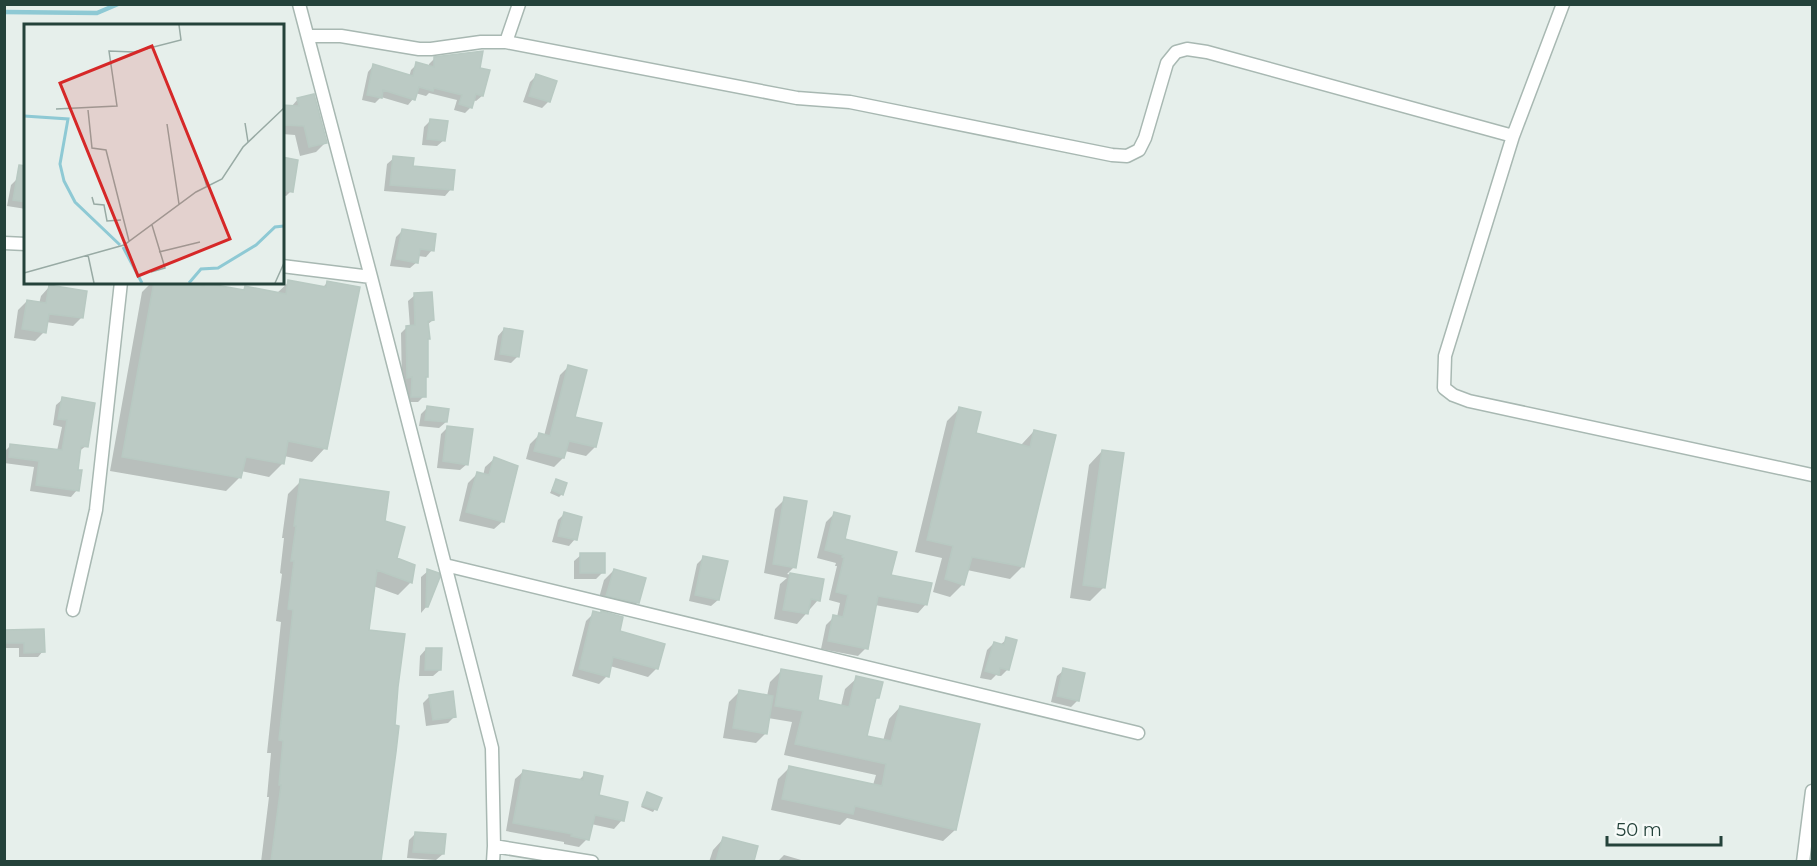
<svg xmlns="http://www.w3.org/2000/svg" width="1817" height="866" font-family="Montserrat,sans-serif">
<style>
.shadow{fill:#0003}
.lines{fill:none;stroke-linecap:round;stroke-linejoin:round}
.stream{stroke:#8ec9d4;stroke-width:4.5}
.building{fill:#bbcac4;stroke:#b8c9c2;stroke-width:1.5}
.street-casing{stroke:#a8b8b2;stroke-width:15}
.street{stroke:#fff;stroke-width:12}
.inset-river{fill:none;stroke:#8ec9d4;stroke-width:3}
.inset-road{fill:none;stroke:#98aaa4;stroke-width:1.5}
.view{fill:#d62828;fill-opacity:0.15;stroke:#d62828;stroke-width:3}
.inset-edge{fill:none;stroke:#24423a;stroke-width:3}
</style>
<rect width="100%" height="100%" fill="#e6efeb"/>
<!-- shadow -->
<path class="shadow" d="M 435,58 L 478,69 L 482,96 L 476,101 L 473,100 L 471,107 L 465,113 L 454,110 L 457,100 L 429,93 L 426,96 L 415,93 L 413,99 L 408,105 L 381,97 L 375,103 L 362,100 L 368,72 L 373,66 L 409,77 L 411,70 L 417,64 L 429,67 L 429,64 Z
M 536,76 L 555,82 L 548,102 L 542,108 L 523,102 L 530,82 Z
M 298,99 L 325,143 L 316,152 L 300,156 L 295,135 L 282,134 L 282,106 L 291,107 Z
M 430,121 L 444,140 L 437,146 L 422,145 L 424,127 Z
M 394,158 L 411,167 L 451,189 L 445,196 L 384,191 L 387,164 Z
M 282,159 L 291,191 L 286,196 L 282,195 Z
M 17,179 L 26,180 L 26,209 L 7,206 L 11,185 Z
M 403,230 L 432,250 L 426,257 L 418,256 L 417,262 L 410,268 L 390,266 L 396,237 Z
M 152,282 L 176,282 L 202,287 L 204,285 L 241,292 L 246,287 L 277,293 L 289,282 L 322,288 L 328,282 L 325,448 L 312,462 L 284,456 L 283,463 L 269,477 L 241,471 L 240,477 L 226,491 L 110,471 L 142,292 Z
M 49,287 L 82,317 L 73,326 L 46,322 L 44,332 L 35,341 L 14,338 L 18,310 L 27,301 L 39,304 L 41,296 Z
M 415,295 L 433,320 L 427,325 L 424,396 L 418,402 L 406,402 L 406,383 L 402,383 L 401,333 L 407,327 L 410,327 L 408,301 Z
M 504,329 L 518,356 L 511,363 L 494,360 L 498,336 Z
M 569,366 L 573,418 L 595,447 L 586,456 L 565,451 L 563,458 L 554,467 L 526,459 L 530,444 L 539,435 L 544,436 L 560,375 Z
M 63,399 L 86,446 L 78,452 L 77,490 L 71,497 L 30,491 L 34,467 L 4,463 L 4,452 L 11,445 L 57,451 L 62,427 L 53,425 L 56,405 Z
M 427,408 L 446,422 L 439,428 L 419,426 L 421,414 Z
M 959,409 L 974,435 L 1021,446 L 1022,444 L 1034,431 L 1022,567 L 1010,579 L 967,570 L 963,584 L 950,597 L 933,592 L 942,558 L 915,552 L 947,421 Z
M 447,428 L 467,464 L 460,470 L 437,468 L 441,434 Z
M 1102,451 L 1104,587 L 1090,601 L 1070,598 L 1089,465 Z
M 494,459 L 503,521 L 494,529 L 459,521 L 468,483 L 477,474 L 483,476 L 485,467 Z
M 301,481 L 384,522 L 395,559 L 411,582 L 398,595 L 373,586 L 368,631 L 393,727 L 397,727 L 381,862 L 261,862 L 269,797 L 267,797 L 271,753 L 267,753 L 281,622 L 276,621 L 282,574 L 280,573 L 284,538 L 282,538 L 288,494 Z
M 556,481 L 562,494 L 559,497 L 550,493 Z
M 785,499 L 794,567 L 787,574 L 822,580 L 818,600 L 797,624 L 774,619 L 780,584 L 787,578 L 764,573 L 775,509 Z
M 835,513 L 843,540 L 926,604 L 918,613 L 875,605 L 866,648 L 858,656 L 821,649 L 826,625 L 834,617 L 837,617 L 840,603 L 829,600 L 837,566 L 835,566 L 836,563 L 817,558 L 826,522 Z
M 564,514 L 575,539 L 569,546 L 552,542 L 558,520 Z
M 581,555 L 603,572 L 596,579 L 574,579 L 574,561 Z
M 704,557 L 718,600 L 711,606 L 689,601 L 697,564 Z
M 614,570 L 644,579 L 637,603 L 627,613 L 597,605 L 604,580 Z
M 428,571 L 427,606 L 421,613 L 421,577 Z
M 594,613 L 618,632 L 663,645 L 656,669 L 648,677 L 610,666 L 607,676 L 599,684 L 572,676 L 586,621 Z
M 4,631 L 43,651 L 38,657 L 19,657 L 19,648 L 4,648 Z
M 1007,639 L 1008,669 L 1001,676 L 996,675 L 991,680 L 980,678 L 987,650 L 994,643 L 1000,645 Z
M 426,649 L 440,670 L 433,676 L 419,676 L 420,656 Z
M 1064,670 L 1078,700 L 1071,707 L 1051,702 L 1057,676 Z
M 781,671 L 816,701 L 841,706 L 845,689 L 857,678 L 878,697 L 874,701 L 866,737 L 883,741 L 889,719 L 900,707 L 955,830 L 943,841 L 847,818 L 840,825 L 771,810 L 778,779 L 790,767 L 873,785 L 876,775 L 784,755 L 792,722 L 768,718 L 766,733 L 756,743 L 723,738 L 729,702 L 739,692 L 767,696 L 770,682 Z
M 430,696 L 455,716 L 448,723 L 426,726 L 423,703 Z
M 524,771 L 578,781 L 585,774 L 598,796 L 622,820 L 614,829 L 591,824 L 587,839 L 579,847 L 564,844 L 564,842 L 506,831 L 515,779 Z
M 648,794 L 655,809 L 653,812 L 641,807 Z
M 415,834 L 443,854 L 436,860 L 407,858 L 409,840 Z
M 723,839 L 756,848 L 753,862 L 709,862 L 713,850 Z
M 784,855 L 808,862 L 777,862 Z"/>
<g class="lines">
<!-- stream -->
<path class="stream" d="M 4,12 L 97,13 L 118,4"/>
</g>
<!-- building -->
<path class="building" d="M 483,51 L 480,68 L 490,70 L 483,96 L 476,94 L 472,108 L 459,104 L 462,95 L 434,88 L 433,91 L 419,87 L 415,100 L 383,90 L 382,98 L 367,95 L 373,64 L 413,76 L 416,62 L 434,67 L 434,57 Z
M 536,74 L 557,81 L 550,102 L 529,96 Z
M 314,94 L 327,143 L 309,147 L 304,126 L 282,125 L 282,105 L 299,106 L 297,98 Z
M 430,119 L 448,121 L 445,141 L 427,139 Z
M 393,156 L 414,158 L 413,166 L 455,170 L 453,190 L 390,185 Z
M 282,157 L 298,160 L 293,192 L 282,190 Z
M 19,165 L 26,166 L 26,202 L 13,200 Z
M 402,229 L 436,234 L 434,251 L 420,249 L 418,263 L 396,259 Z
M 288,280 L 326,287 L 327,281 L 360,287 L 327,449 L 288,441 L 284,464 L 246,457 L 241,478 L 122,457 L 154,282 L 184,282 L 204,286 L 204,283 L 244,290 L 245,286 L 286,294 Z
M 49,285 L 87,291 L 83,318 L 49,314 L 46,333 L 22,329 L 27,300 L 46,303 Z
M 432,292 L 434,320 L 428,321 L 430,339 L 428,339 L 428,377 L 426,377 L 426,397 L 411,397 L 412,377 L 407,378 L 406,326 L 415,325 L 414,293 Z
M 504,328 L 523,331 L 519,357 L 500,354 Z
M 568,365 L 587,370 L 575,417 L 602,423 L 596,447 L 569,441 L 564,458 L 534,451 L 539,433 L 550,436 Z
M 62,397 L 95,403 L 88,447 L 81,446 L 78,470 L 82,470 L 79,491 L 36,485 L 39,461 L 9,457 L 10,444 L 62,450 L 67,420 L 58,419 Z
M 427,406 L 449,409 L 447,422 L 425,420 Z
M 959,407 L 981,412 L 976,433 L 1030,447 L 1034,430 L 1056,435 L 1024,567 L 972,557 L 964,585 L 945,579 L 953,546 L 927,540 Z
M 447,426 L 473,429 L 468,465 L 443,461 Z
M 1102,450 L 1124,453 L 1105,588 L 1083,585 Z
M 494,457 L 518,466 L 504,522 L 466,512 L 477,472 L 489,475 Z
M 300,479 L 389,492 L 385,521 L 405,527 L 397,558 L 415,565 L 412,583 L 377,570 L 369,630 L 405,634 L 398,687 L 395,725 L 399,726 L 396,752 L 381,861 L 271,861 L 281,785 L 279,785 L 283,741 L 279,740 L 293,610 L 288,609 L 294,561 L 291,561 L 296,526 L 294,526 Z
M 556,479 L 567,483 L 563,495 L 552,490 Z
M 784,497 L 807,501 L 796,568 L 773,564 Z
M 564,512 L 582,517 L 577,540 L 558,536 Z
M 834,512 L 850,516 L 845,539 L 897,552 L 891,575 L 932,583 L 927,605 L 878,596 L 868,649 L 828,641 L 833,615 L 843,617 L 848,595 L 836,592 L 844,558 L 842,557 L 843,555 L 825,550 Z
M 580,553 L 605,553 L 605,573 L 580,573 Z
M 703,556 L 728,561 L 719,600 L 695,595 Z
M 427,569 L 439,573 L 440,577 L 428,607 L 426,607 Z
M 614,569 L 646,578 L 639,603 L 606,596 Z
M 790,573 L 824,579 L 820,601 L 811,599 L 808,614 L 783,610 Z
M 593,611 L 601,613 L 601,611 L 623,617 L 620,631 L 665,644 L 658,669 L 613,657 L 609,677 L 579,669 Z
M 44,629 L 45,652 L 24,653 L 24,643 L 4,643 L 4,630 Z
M 1006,637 L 1017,640 L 1009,670 L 1000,668 L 999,675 L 985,671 L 994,642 L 1004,645 Z
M 426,648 L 442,648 L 441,670 L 425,670 Z
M 1063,668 L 1085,673 L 1079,701 L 1057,696 Z
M 781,669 L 822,676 L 818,700 L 849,707 L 856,676 L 883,682 L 879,698 L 876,698 L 867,736 L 891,741 L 900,706 L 980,724 L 956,830 L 855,806 L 853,814 L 782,799 L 789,766 L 882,786 L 886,764 L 795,744 L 803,711 L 775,706 Z
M 739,690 L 773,696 L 767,734 L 733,728 Z
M 453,691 L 456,717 L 433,720 L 429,695 Z
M 523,770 L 583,780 L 584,772 L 603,776 L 599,795 L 628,802 L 624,821 L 595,815 L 589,840 L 571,836 L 572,834 L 513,823 Z
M 647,792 L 662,798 L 657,810 L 642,805 Z
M 415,832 L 446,834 L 444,854 L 413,852 Z
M 723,837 L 758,846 L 754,861 L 716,861 Z"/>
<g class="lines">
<!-- street casing -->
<g class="street-casing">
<path id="street" d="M 299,4 L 371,277 L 492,748 L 494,846 L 493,862
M 1563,4 L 1513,136 L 1445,356 L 1444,388 L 1453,395 L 1469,401 L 1812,475
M 308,36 L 341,36 L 419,49 L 431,49 L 481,42 L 506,42 L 797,98 L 850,102 L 1112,155 L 1127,156 L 1139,150 L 1145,138 L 1167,63 L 1176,52 L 1187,49 L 1207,52 L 1513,136
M 506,42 L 519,4
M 4,243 L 26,244
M 282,266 L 371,277
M 445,565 L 1138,733
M 73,610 L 96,510 L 121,282
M 494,846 L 592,862
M 1803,862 L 1812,791"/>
</g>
<!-- street -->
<use href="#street" class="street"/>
</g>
<!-- overview -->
<g transform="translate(24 24)">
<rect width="260" height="260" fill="#e6efeb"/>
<path class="inset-river" d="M 0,92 L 44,95 L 36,140 L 40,157 L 51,178 L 96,221M 99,223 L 118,259M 165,259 L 177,245 L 194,244 L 232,221 L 251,203 L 260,202"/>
<path class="inset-road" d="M 32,85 L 93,82 L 85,27 L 110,28 L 157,16 L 155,1M 64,86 L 68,124 L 82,126 L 105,217M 221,99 L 224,118M 143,100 L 155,180M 176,139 L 183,163M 68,173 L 70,180 L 80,181 L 83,197 L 97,196M 135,228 L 176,218M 64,231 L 70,259M 127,248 L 141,244 L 128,201M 0,249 L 100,221 L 172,168 L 198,155 L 219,123 L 260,84M 251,259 L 260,239"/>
<path class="view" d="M 128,22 L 206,215 L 114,252 L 36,59 Z"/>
<rect width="260" height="260" class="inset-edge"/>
</g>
<!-- border -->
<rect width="1817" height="866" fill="none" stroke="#24423a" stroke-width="12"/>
<!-- scale -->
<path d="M1607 836v9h114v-9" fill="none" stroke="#24423a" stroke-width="3"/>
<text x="1616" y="836" font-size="18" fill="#24423a" stroke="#f7fbf9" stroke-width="4.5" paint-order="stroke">50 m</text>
</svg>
